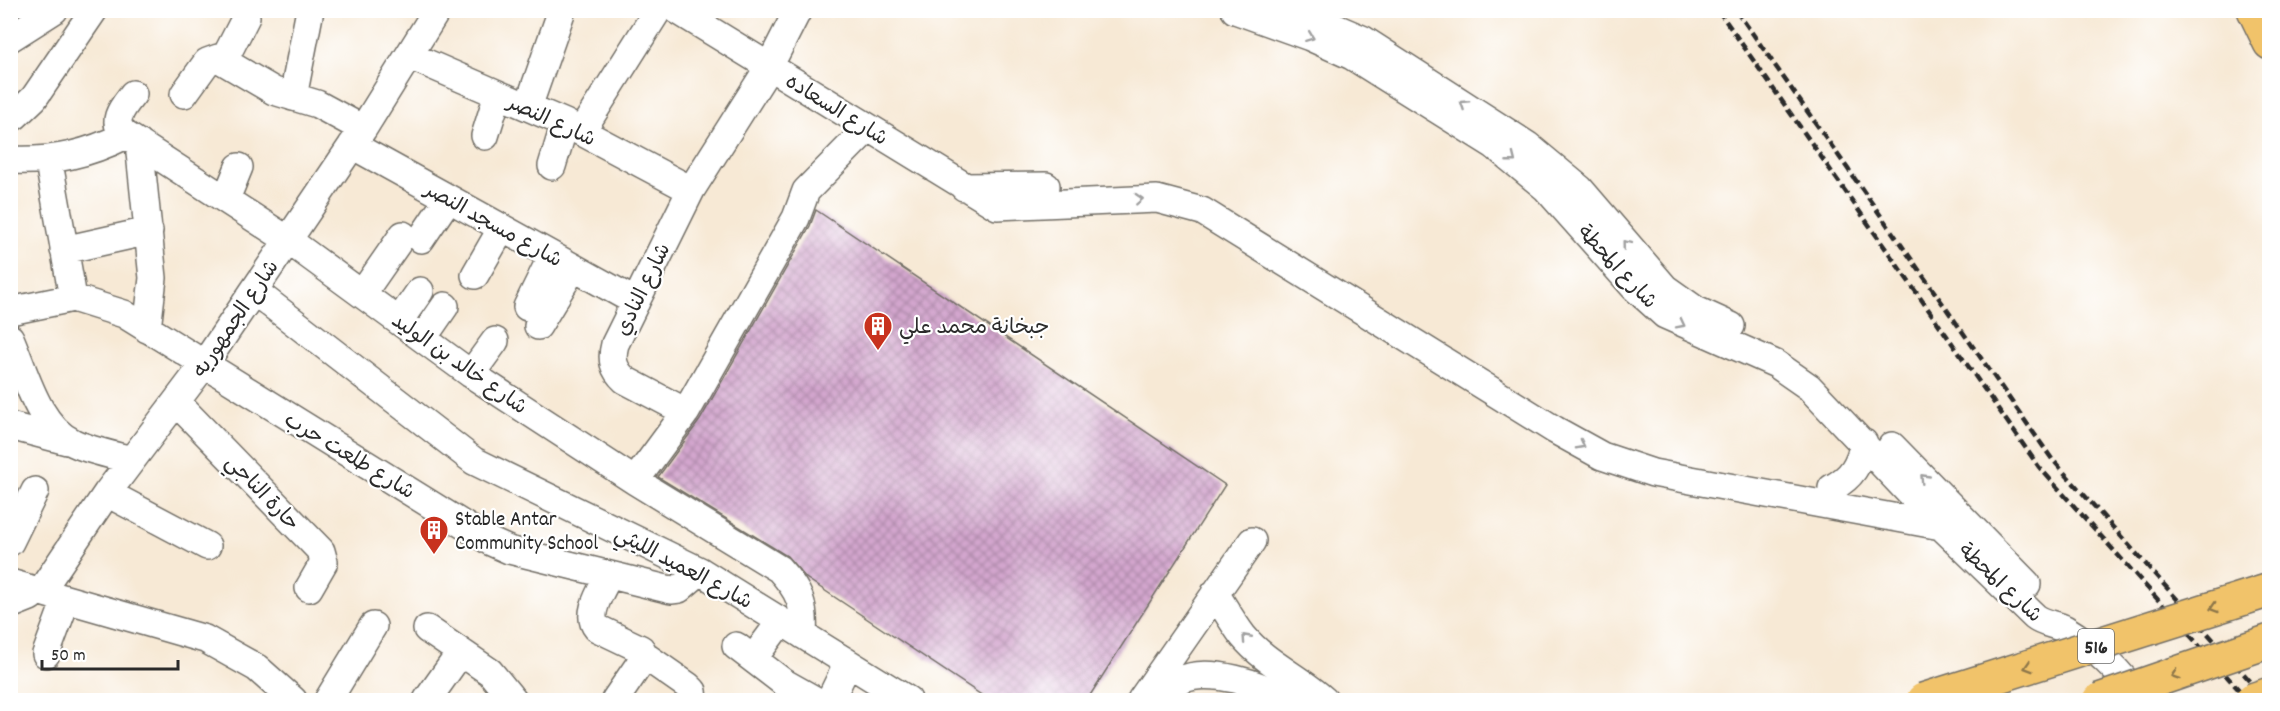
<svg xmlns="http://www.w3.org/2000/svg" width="2280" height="711" font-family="Dekko,'Playpen Sans Arabic',sans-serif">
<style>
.building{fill:url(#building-cross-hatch)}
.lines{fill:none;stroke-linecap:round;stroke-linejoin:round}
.minor-casing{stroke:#726e66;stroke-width:30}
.highway-casing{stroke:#726e66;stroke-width:36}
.minor{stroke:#fff;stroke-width:27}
.highway{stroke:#f1c36a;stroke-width:33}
.rail{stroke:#2b2b2b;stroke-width:4.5;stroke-dasharray:9 4.5;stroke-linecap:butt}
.highway-bridge-casing{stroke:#726e66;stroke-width:36;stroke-linecap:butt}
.highway-bridge{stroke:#f1c36a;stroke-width:33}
.oneway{stroke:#a0a0a0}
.oneway2{stroke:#8e774a}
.labels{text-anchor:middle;stroke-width:4.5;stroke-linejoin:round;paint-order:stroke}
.shield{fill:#fff;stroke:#6b6b6b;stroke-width:1.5}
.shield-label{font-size:20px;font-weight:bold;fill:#2b2b2b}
.street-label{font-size:21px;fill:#2b2b2b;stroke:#fff}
.poi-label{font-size:21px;fill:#2b2b2b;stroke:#fff;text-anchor:start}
</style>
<defs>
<pattern id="building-cross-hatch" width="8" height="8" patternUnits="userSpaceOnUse" patternTransform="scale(1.5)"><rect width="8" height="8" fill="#d3a6ce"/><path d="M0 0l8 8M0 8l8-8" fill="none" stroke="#ab87a7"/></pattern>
</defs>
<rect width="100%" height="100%" fill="#fff"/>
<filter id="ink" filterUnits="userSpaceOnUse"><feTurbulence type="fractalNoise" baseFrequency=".0167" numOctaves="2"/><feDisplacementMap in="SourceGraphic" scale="12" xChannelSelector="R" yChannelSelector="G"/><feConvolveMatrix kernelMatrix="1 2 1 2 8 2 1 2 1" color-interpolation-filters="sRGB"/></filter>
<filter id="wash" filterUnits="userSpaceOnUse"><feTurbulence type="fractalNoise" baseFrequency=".008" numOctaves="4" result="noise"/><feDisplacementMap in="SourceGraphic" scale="24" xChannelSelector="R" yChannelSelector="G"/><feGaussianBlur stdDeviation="1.35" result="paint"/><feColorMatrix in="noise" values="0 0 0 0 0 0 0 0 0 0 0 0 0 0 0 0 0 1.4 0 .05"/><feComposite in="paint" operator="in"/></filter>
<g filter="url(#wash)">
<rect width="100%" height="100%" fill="#f7e9d5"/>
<g id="blocks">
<!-- building -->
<path class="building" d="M 816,210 L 1225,485 L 1087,700 L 989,700 L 806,578 L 787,556 L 658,477 L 700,420 L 810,226 Z"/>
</g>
</g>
<g filter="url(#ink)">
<use href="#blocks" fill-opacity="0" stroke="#726e66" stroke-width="1.5"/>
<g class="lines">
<!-- minor casing -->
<g class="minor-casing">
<path id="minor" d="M 677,10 L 997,206 L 1157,199 L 1202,211 L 1555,430 L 1602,456 L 1653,473 L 1941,526
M 1235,10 L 1310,37 L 1352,56 L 1494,145 L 1546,188 L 1634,287 L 1665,315 L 1776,364 L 1809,387 L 1941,526 L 2035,617 C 2044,624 2055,624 2065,629 C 2092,645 2123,673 2139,700
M 1294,10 L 1364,40 L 1527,145 L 1580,189 L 1665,288 L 1696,310 L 1731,326
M 10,38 L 54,10
M 410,56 L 565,123 L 691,190
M 224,60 L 246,17 L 245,10
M 133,94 C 123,107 109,122 126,135 L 288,240 L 471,374 L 635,481 L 779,569 C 800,592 805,604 803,635
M 184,94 L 207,62 L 218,58 L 274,91 L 317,104 L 363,129
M 293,97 L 310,10
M 528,107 L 562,10
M 15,116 L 34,98 L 94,10
M 581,132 L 658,10
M 485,136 L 498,94
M 139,143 L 153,278 L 147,329
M 352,145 L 636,302
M 10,160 C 54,162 88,154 126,135
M 552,166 L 565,123
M 51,174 L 73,298
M 964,187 L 1046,186
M 226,199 L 239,167
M 421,239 L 448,199
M 64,250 L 149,231
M 475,275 L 502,228
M 254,291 L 474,461 L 700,571 L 908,700
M 362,294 L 403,235
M 527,307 L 552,256
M 10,311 L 73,298 L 124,314 L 491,542 L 509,550 L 671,590 L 679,589 L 700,571
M 399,321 L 420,291
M 538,326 L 573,268
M 10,338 C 25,372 37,426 74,443 C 92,451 113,455 132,460
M 423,338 L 445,306
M 471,374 L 495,341
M 176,402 L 321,551 L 324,562 L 309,588
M 686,412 L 796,218 L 806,191 L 868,128
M 10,426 L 67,441
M 1892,446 L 2027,584
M 635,481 L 686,412 L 625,380 C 613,369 611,359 615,344 L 691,190 L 769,67 L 798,10
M 1832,488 C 1852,477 1859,465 1864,443
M 107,493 L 207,546
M 10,542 L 35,491
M 609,575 C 602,590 585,614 597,628 L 641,649 L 645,656 L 615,700
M 10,583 L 205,639 L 257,668 L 293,700
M 1215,593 C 1224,607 1233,623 1243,636 C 1265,663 1299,677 1324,700
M 10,605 L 30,597 L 45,585 L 107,493 L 203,366 L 363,129 L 437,10
M 427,629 L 490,672 L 513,700
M 736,646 L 783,682 L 815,700
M 46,654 L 66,600
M 645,656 L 688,686 L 693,691 L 694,700
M 753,659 L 781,621
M 328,700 L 373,626
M 427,700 L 461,652
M 830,700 L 848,663
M 1141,700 L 1252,541
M 1163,700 C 1168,693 1174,685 1182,680 C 1206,667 1266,684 1286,700"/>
</g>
<!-- highway casing -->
<g class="highway-casing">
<path id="highway" d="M 2254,10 L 2270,43"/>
</g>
<!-- minor -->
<use href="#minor" class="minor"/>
<!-- highway -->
<use href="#highway" class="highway"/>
<!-- rail -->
<path class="rail" d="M 1718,10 L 2039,467 L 2248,700
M 1736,10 L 2052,459 L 2267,700"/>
<!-- highway-bridge casing -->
<g class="highway-bridge-casing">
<path id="highway-bridge" d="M 1923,700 L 2270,590
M 2099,700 L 2270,641
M 2252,700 L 2270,694"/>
</g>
<!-- highway-bridge -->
<use href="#highway-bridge" class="highway-bridge"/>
</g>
<!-- one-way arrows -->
<defs><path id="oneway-chevron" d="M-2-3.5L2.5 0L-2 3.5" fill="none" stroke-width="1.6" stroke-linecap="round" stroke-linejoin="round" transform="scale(1.5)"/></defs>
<g class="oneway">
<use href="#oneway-chevron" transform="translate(1310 37) rotate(21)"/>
<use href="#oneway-chevron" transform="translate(1464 104) rotate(-147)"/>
<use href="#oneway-chevron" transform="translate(1512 159) rotate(38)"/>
<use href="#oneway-chevron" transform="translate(1139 199) rotate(-3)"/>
<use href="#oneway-chevron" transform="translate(1626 244) rotate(-129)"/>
<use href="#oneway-chevron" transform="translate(1681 324) rotate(27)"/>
<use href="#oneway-chevron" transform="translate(1581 445) rotate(28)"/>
<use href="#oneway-chevron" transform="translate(1924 478) rotate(-134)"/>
<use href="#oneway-chevron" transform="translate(1246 638) rotate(-132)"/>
</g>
<g class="oneway2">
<use href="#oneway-chevron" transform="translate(2214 608) rotate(162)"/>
<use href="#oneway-chevron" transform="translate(2028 667) rotate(163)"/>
<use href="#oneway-chevron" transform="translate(2175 675) rotate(161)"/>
</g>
</g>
<!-- icons -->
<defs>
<g id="building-pin" transform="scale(1.5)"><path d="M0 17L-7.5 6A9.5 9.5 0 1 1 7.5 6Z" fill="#c8321e" stroke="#fff"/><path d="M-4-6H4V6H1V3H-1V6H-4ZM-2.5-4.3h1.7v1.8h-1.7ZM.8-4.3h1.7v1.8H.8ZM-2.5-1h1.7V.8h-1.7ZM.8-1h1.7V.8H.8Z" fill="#fff"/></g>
</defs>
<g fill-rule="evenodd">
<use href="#building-pin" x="878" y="326"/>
<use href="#building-pin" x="434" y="530"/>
</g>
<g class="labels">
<!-- shield labels -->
<rect class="shield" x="2078" y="629" width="36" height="34" rx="4.5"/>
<g class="shield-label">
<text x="2096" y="653">516</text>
</g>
<!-- street labels -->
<g class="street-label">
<text transform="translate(837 109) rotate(32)" y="7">شارع السعاده</text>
<text transform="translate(552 120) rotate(25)" y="7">شارع النصر</text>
<text transform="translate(494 224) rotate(29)" y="7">شارع مسجد النصر</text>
<text transform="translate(1618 266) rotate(47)" y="7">شارع المحطة</text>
<text transform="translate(642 289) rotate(-64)" y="7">شارع النادي</text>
<text transform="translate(235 318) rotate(-56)" y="7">شارع الجمهوريه</text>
<text transform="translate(460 363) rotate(35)" y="7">شارع خالد بن الوليد</text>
<text transform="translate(350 455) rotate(31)" y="7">شارع طلعت حرب</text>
<text transform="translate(263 492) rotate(46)" y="7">حارة الناجي</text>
<text transform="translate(684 567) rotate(28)" y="7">شارع العميد الليثي</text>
<text transform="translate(2001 582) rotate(43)" y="7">شارع المحطة</text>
</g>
<!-- poi labels -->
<g class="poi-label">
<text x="899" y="333">جبخانة محمد علي</text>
<text x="455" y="525">Stable Antar<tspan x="455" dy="24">Community School</tspan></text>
</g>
</g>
<!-- margin -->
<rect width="2280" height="711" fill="none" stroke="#fff" stroke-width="36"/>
<!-- scale -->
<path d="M42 660v9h136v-9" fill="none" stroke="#2b2b2b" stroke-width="3"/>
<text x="51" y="660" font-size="18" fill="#2b2b2b" stroke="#ffffff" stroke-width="4.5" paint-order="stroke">50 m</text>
</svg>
